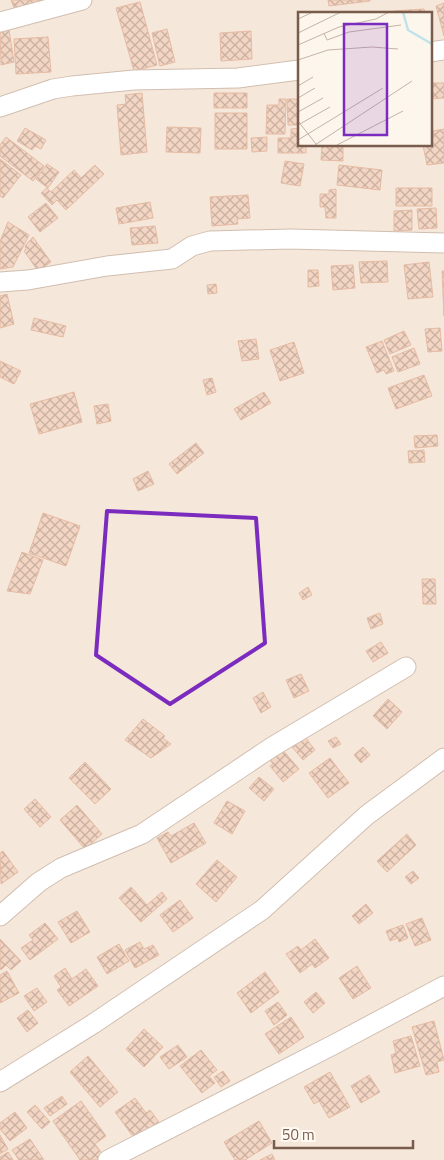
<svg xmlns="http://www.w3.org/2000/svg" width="444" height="1160" font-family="'Titillium Web',sans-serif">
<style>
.residential{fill:#f5e8da;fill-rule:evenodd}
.building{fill:url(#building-cross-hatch);stroke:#e6bba3}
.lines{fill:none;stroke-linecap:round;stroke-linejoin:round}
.minor-casing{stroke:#d1beb0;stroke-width:21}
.minor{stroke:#fff;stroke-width:19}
.marked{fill:none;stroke:#7b2cbf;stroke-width:4;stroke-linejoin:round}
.inset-river{fill:none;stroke:#bfe3e8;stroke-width:2.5}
.inset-road{fill:none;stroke:#c5b3a7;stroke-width:1}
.view{fill:#7b2cbf;fill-opacity:0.15;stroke:#7b2cbf;stroke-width:2.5}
.inset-edge{fill:none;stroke:#7a5c4d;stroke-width:2.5}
</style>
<defs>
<pattern id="building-cross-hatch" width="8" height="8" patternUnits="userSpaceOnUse" patternTransform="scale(1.25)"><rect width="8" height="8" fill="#f3d5c3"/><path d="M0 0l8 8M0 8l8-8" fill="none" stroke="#cab0a1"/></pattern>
</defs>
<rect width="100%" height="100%" fill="#fdf6ec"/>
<!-- residential -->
<path class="residential" d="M 0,0 L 444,0 L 444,1160 L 0,1160 ZM 299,14 L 430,14 L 430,145 L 299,145 Z"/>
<!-- building -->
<path class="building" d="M 11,0 L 46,0 L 16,13 Z
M 328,0 L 370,0 L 370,1 L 329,6 Z
M 140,2 L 157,65 L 134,71 L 116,8 Z
M 444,3 L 444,36 L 436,6 Z
M 424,9 L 425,14 L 394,14 L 393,11 Z
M 167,29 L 175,62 L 160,66 L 152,33 Z
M 9,30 L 14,62 L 1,65 L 0,31 Z
M 251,31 L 252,59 L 221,61 L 220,33 Z
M 48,37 L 51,72 L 16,74 L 14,39 Z
M 430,83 L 444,83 L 444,98 L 430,99 Z
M 142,93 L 147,152 L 121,155 L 117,105 L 126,104 L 125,95 Z
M 214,93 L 247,93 L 247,108 L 214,108 Z
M 279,99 L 286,99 L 285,134 L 266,134 L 267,105 L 279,105 Z
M 287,99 L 299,99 L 299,125 L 288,125 Z
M 215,113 L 247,113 L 247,149 L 215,149 Z
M 167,127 L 201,128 L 200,153 L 166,152 Z
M 25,128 L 46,140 L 41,149 L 35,146 L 32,150 L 17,141 Z
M 299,128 L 299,145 L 306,145 L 306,153 L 278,153 L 278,138 L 291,138 L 291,129 Z
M 444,129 L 444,163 L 427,165 L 423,145 L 430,145 L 430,137 L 434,136 L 433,131 Z
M 6,137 L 44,166 L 33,181 L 0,156 L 0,145 Z
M 267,137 L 267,151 L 252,152 L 251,138 Z
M 322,145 L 343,145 L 343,161 L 321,160 Z
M 0,159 L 21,175 L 3,198 L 0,196 Z
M 285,161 L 304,164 L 300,186 L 281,183 Z
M 47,164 L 59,172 L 48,188 L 36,179 Z
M 95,165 L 104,174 L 66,210 L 57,200 L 52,205 L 41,193 L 47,188 L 51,192 L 74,170 L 81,178 Z
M 339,165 L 382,170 L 380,190 L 337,185 Z
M 396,188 L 432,188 L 432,206 L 396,206 Z
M 336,189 L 336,218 L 326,218 L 325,207 L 320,207 L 320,194 L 329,194 L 329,190 Z
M 248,195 L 250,218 L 237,219 L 238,224 L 212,226 L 210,197 Z
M 150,202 L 153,218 L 119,224 L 116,208 Z
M 46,203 L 58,218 L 40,232 L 28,217 Z
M 436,208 L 437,228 L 419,229 L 417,209 Z
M 412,210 L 412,230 L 394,231 L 394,211 Z
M 8,222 L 29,235 L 13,267 L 0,269 L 0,241 Z
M 155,226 L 158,243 L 132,245 L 130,228 Z
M 33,237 L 51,262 L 38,271 L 24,251 L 26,249 L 25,246 Z
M 387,261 L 388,282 L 361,283 L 359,262 Z
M 429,262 L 433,297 L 408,299 L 404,265 Z
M 353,265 L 355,288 L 333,290 L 331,266 Z
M 308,270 L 318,270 L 319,286 L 308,287 Z
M 442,271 L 444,271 L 444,316 Z
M 216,284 L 217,293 L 208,294 L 207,285 Z
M 7,294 L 14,324 L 0,328 L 0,296 Z
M 34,318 L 66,326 L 63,337 L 31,330 Z
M 440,328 L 442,351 L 428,352 L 425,329 Z
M 404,331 L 411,345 L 390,354 L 384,340 Z
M 256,339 L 259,359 L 242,361 L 238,341 Z
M 382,341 L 394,371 L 386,374 L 384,370 L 377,373 L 366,347 Z
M 294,342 L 304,373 L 280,381 L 270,350 Z
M 414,348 L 420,364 L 398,372 L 392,357 Z
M 0,361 L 21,371 L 14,384 L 0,377 Z
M 424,375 L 432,396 L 396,409 L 388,388 Z
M 212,378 L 216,392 L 207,395 L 203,380 Z
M 74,392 L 82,422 L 39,434 L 30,404 Z
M 264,392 L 271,403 L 241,420 L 234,409 Z
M 108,404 L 111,421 L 97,424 L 94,406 Z
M 437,435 L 438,446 L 415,448 L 414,436 Z
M 196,443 L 204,453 L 177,474 L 169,464 Z
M 424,450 L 425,462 L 409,463 L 408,451 Z
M 148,471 L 154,484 L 138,491 L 133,479 Z
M 43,513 L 80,526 L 66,566 L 29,553 Z
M 22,552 L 43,560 L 30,594 L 7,591 Z
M 422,579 L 435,579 L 436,604 L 423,604 Z
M 308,587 L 312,595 L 303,600 L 299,593 Z
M 380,613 L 383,624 L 371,629 L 367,618 Z
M 381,642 L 388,653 L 373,662 L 366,651 Z
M 301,674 L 309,691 L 294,698 L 286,680 Z
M 263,692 L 271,707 L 261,713 L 253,698 Z
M 388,699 L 402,712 L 387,729 L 373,716 Z
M 143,719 L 165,736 L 163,738 L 171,744 L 151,758 L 125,740 Z
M 305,737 L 315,750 L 303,760 L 292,747 Z
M 336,737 L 341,744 L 333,748 L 328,741 Z
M 363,747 L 370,755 L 361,763 L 354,755 Z
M 282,749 L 299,769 L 283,782 L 270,766 L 273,764 L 269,759 Z
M 330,758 L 349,783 L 328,798 L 309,773 Z
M 85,762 L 111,789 L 95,804 L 69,778 Z
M 259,777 L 274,789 L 264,801 L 249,788 Z
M 35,799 L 51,817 L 40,827 L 24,809 Z
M 227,801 L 245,811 L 232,834 L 214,823 Z
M 77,805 L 102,834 L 85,849 L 60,820 Z
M 194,823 L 206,843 L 171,863 L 157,838 L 168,832 L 171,836 Z
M 407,834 L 416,845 L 387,872 L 377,861 Z
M 3,851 L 18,872 L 1,884 L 0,853 Z
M 217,860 L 237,877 L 216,902 L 196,884 Z
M 413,871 L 419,878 L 411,884 L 405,877 Z
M 131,887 L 147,905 L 162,892 L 167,899 L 141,922 L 119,898 Z
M 180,900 L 193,918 L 173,932 L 160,915 Z
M 366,904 L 373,913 L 359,924 L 352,916 Z
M 77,911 L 90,932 L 71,943 L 58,922 Z
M 422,918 L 431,940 L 415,946 L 406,924 Z
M 45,923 L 58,939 L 30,960 L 21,948 L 33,940 L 29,935 Z
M 403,925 L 408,938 L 399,942 L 398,938 L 390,941 L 386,931 Z
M 0,939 L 21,961 L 11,970 L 6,965 L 1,970 L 0,968 Z
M 315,939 L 329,958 L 315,968 L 312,964 L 300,973 L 286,954 L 298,946 L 301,950 Z
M 140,942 L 144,949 L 153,945 L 159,955 L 135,968 L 125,950 Z
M 119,944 L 129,961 L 107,974 L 97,957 Z
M 357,966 L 371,988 L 353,999 L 339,978 Z
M 65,968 L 72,979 L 86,969 L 98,986 L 69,1006 L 57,990 L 61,987 L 54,976 Z
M 7,971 L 19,993 L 0,1003 L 0,975 Z
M 265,972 L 279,992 L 251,1013 L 237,993 Z
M 37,988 L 47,1002 L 34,1011 L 24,996 Z
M 316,992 L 325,1003 L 313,1013 L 304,1002 Z
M 278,1002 L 287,1015 L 274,1025 L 265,1011 Z
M 28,1010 L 38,1023 L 27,1032 L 17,1018 Z
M 291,1017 L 304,1037 L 279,1054 L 265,1034 Z
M 434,1021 L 444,1060 L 437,1062 L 439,1072 L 426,1075 L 412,1027 Z
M 144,1029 L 163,1047 L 144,1067 L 126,1049 Z
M 411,1036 L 420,1066 L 395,1073 L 391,1055 L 396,1053 L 393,1041 Z
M 178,1045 L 187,1057 L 169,1069 L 160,1057 Z
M 201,1050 L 217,1070 L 209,1076 L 215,1083 L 202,1093 L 180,1066 Z
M 88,1056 L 118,1092 L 100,1107 L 70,1072 Z
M 223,1071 L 230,1081 L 221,1087 L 214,1077 Z
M 330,1072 L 350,1107 L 329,1118 L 319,1101 L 314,1104 L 304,1087 Z
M 369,1075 L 380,1092 L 361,1103 L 351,1086 Z
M 62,1096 L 67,1104 L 50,1116 L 44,1108 Z
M 135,1098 L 146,1113 L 150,1110 L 161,1125 L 137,1142 L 115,1112 Z
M 81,1101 L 106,1136 L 95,1144 L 104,1156 L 98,1160 L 80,1160 L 53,1121 Z
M 35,1105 L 50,1122 L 42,1129 L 27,1112 Z
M 15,1112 L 27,1128 L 10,1141 L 0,1129 L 0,1123 Z
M 259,1121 L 272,1143 L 245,1160 L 235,1160 L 224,1142 Z
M 0,1135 L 8,1149 L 0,1154 Z
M 30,1139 L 44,1160 L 19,1160 L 12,1150 Z
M 8,1152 L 13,1160 L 0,1160 L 0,1157 Z
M 272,1154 L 275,1160 L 260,1160 Z"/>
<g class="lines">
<!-- minor casing -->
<g class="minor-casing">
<path id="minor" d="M 0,22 L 82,0
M 430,52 L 444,50
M 0,107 L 53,89 L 72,86 L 134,80 L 238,78 L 299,70
M 0,282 L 28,280 L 107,266 L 172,259 L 192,246 L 210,241 L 290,239 L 444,243
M 0,916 L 39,882 L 61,868 L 142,834 L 272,747 L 406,667
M 0,1082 L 93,1024 L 262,910 L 367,815 L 444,758
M 108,1160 L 333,1045 L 444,986"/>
</g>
<!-- minor -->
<use href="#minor" class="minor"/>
</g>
<!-- marked area -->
<path class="marked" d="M 107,511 L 256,518 L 265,643 L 170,704 L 96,655 Z"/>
<!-- overview -->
<g transform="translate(298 12)">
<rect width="134" height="134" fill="#fdf6ec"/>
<path class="inset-river" d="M 105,0 L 110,18 L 134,32"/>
<path class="inset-road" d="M 0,7 L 15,0M 0,21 L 43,0M 26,21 L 29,28 L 51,20 L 103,13M 0,33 L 41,15 L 78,7 L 91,0M 0,48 L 30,38 L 74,35 L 100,37M 0,74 L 15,65M 0,86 L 17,76M 0,100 L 25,86M 0,109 L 18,132M 0,113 L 32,95M 0,128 L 85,76M 17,133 L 114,69M 39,133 L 105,99"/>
<path class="view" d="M 46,12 L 89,12 L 89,123 L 46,123 Z"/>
<rect width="134" height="134" class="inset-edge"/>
</g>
<!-- scale -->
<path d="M274 1140v8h139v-8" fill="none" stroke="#7a5c4d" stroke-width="2.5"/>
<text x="282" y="1140" font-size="15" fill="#7a5c4d" stroke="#fffaf3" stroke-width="4" paint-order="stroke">50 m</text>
</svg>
